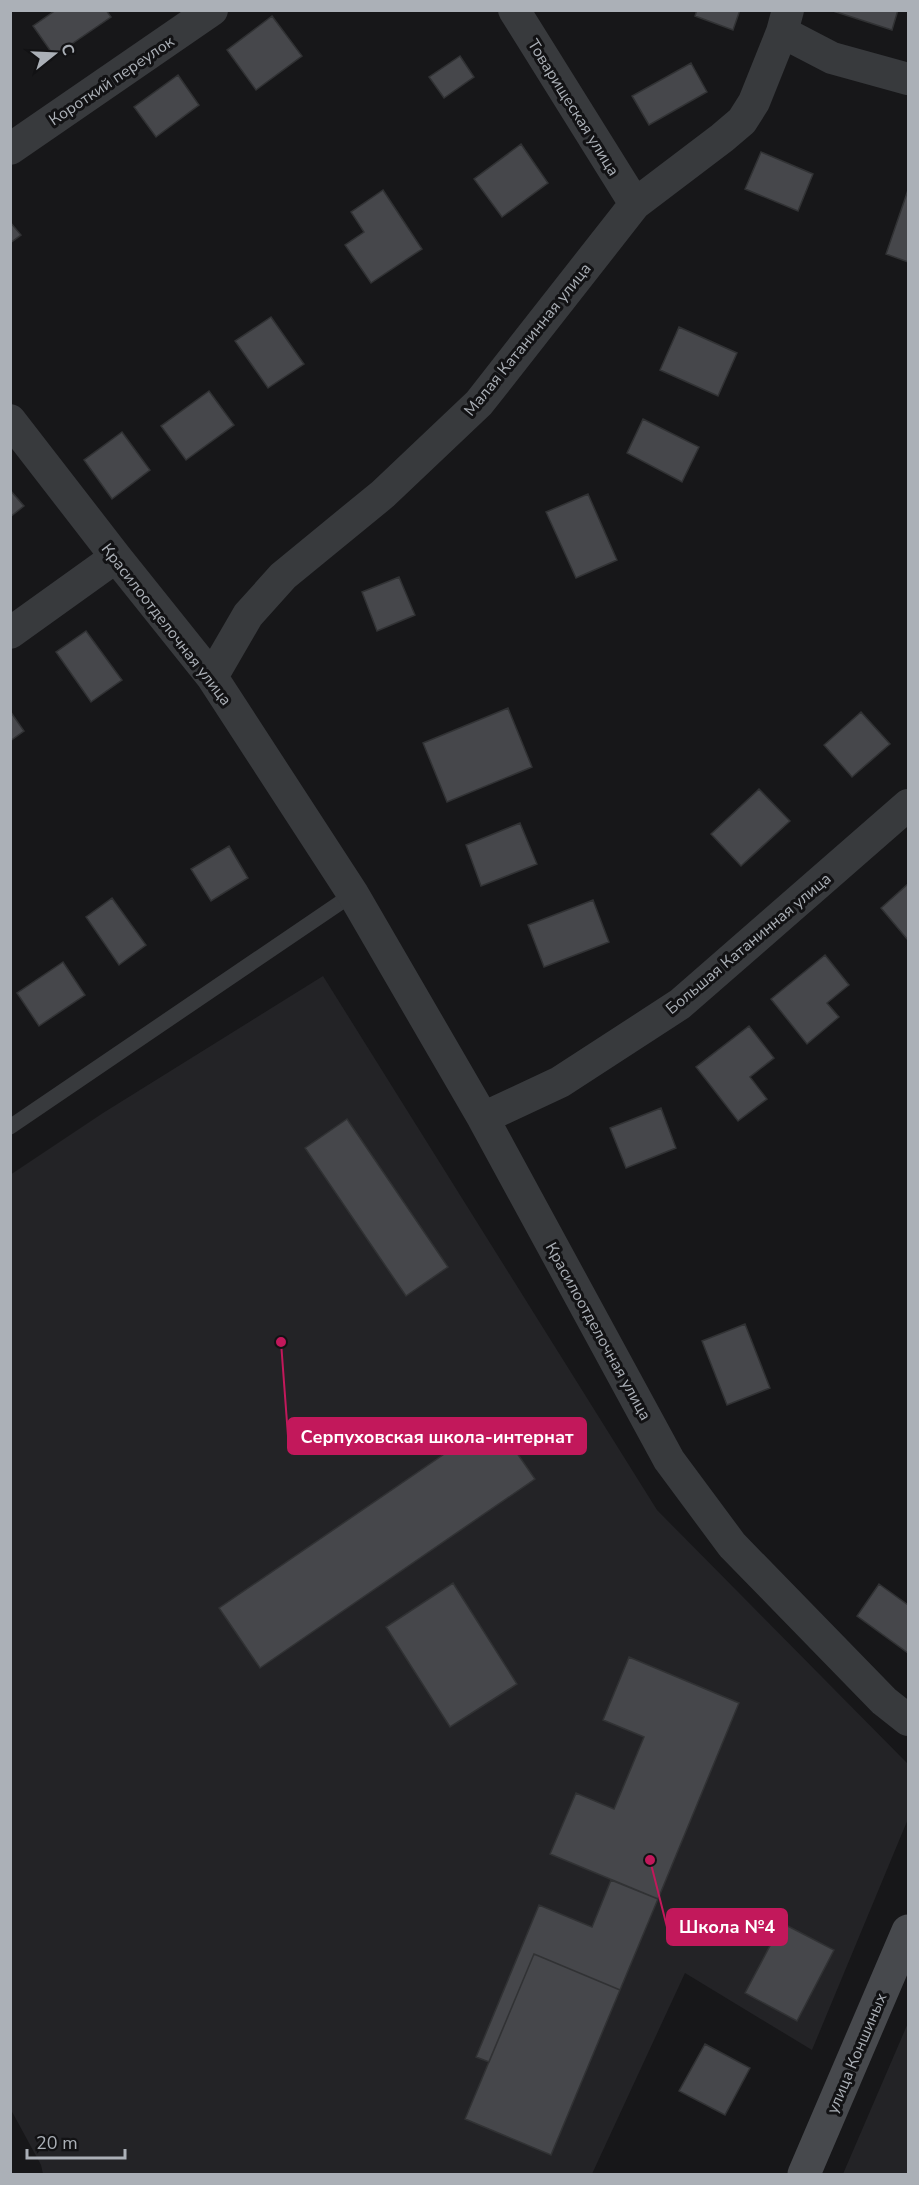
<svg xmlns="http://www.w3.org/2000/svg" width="919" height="2185" font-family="'Nunito Sans',sans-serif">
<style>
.built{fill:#232326}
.building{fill:#46474b;stroke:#313234;stroke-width:1.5}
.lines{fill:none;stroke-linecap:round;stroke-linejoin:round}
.lane{stroke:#383a3d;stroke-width:15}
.street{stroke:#383a3d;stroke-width:32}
.secondary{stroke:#47494d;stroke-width:33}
.labels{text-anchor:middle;stroke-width:6;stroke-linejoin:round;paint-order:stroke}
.street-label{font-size:16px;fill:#abb0b7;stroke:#121214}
.leader{fill:none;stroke:#c2185b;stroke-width:2}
.callout-dot{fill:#c2185b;stroke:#121214;stroke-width:2}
.callout{fill:#c2185b;stroke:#c2185b;stroke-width:2}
.callout-label{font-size:18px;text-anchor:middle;font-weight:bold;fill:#fff}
</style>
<rect width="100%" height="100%" fill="#171719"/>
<!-- built -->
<path class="built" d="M 323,976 L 657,1510 L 908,1764 L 908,1819 L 812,2050 L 685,1973 L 592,2174 L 43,2174 L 41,2165 L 10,2108 L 10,1175 L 103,1113 Z
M 908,2023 L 908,2174 L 843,2174 Z"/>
<!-- building -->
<path class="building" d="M 56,10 L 106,10 L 111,17 L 54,56 L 33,26 Z
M 697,10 L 740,10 L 733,30 L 695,16 Z
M 830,10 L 898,10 L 892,30 Z
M 272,16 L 302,56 L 256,90 L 227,50 Z
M 460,56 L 474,77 L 444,98 L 429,77 Z
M 691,63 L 707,92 L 649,125 L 632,96 Z
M 178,75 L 199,105 L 156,137 L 134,107 Z
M 521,144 L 548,183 L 502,217 L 474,179 Z
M 761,152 L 813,174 L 798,211 L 745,189 Z
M 383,190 L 422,249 L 371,283 L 345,245 L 364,232 L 351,212 Z
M 908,190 L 908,262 L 886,254 Z
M 10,222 L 21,235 L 10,243 Z
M 271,317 L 304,364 L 268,388 L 235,341 Z
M 679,327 L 737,353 L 718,396 L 660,370 Z
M 209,391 L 234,425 L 186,460 L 161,426 Z
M 643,419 L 699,447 L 682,482 L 627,453 Z
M 122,432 L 150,470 L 112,499 L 84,460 Z
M 10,490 L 24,506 L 10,517 Z
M 588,494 L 617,560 L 576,578 L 546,512 Z
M 399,577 L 415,615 L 377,631 L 362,592 Z
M 86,631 L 122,680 L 91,702 L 56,652 Z
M 508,708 L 532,767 L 447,802 L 423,743 Z
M 10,711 L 24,731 L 10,741 Z
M 861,712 L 890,744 L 852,777 L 824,745 Z
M 759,789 L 790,821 L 741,866 L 711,834 Z
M 520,823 L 537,864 L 481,886 L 466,845 Z
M 229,846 L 248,878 L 211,901 L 191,869 Z
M 908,884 L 908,937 L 907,939 L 881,908 Z
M 112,898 L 146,945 L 119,965 L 86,917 Z
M 593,900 L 609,942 L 544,967 L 528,925 Z
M 825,955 L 849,985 L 827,1003 L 839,1017 L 807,1044 L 771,999 Z
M 63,962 L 85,995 L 39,1026 L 17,993 Z
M 749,1026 L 774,1058 L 750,1077 L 767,1099 L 738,1121 L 696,1067 Z
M 661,1108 L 676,1148 L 626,1168 L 610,1128 Z
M 347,1119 L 448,1267 L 406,1296 L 305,1148 Z
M 745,1324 L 770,1388 L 727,1405 L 702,1341 Z
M 494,1420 L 535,1479 L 260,1668 L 219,1608 Z
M 453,1583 L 517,1684 L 450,1727 L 386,1627 Z
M 879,1584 L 908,1605 L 908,1653 L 857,1616 Z
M 629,1657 L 739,1703 L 658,1899 L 550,1854 L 576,1793 L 614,1809 L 644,1737 L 603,1720 Z
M 611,1880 L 658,1899 L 620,1990 L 534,1954 L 489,2062 L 476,2057 L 539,1905 L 592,1927 Z
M 782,1923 L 834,1950 L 797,2021 L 745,1993 Z
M 534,1954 L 620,1990 L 551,2155 L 465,2119 Z
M 705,2044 L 750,2068 L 725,2115 L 679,2091 Z"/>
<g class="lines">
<!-- lane -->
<path class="lane" d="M 10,1127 L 353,894"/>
<!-- street -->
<path class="street" d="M 514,10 L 635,204
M 782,32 L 832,58 L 908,79
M 10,149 L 212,10
M 10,420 L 116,557 L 212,677 L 353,894 L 483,1118 L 669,1460 L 732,1545 L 884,1701 L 908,1720
M 10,633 L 116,557
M 212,677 L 248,615 L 283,576 L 383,494 L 479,403 L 635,204 L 722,138 L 742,121 L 754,102 L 782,32 L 788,10
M 483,1118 L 560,1082 L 680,1004 L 908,805"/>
<!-- secondary -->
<path class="secondary" d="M 804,2174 L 908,1931"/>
</g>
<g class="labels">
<!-- street labels -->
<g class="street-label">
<text transform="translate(111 80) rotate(-34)" y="6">Короткий переулок</text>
<text transform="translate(574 107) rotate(58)" y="6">Товарищеская улица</text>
<text transform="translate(527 339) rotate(-51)" y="6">Малая Катанинная улица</text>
<text transform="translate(167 624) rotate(52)" y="6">Красилоотделочная улица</text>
<text transform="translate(748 943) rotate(-40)" y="6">Большая Катанинная улица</text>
<text transform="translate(599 1331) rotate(61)" y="6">Красилоотделочная улица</text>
<text transform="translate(856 2053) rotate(-67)" y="6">улица Коншиных</text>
</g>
</g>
<!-- callouts -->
<path class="leader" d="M281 1342L288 1436M650 1860L667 1927"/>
<g class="callout-dot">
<circle cx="281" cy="1342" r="6"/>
<circle cx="650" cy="1860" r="6"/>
</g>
<g class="callout">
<rect x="288" y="1418" width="298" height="36" rx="6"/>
<rect x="667" y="1909" width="120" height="36" rx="6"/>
</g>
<g class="callout-label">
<text x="437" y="1443">Серпуховская школа-интернат</text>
<text x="727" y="1933">Школа №4</text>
</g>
<!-- border -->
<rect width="919" height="2185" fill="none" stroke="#abb0b7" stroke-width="24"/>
<!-- north arrow -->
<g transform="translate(54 54) rotate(72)" stroke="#121214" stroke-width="4.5" paint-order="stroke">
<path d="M0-4.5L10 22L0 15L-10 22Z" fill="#abb0b7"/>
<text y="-9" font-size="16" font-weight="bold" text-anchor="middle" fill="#abb0b7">С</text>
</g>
<!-- scale -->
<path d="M27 2149v9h98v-9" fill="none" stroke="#abb0b7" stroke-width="3"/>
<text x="36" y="2149" font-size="18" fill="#abb0b7" stroke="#121214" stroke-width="4.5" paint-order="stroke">20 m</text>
</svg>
